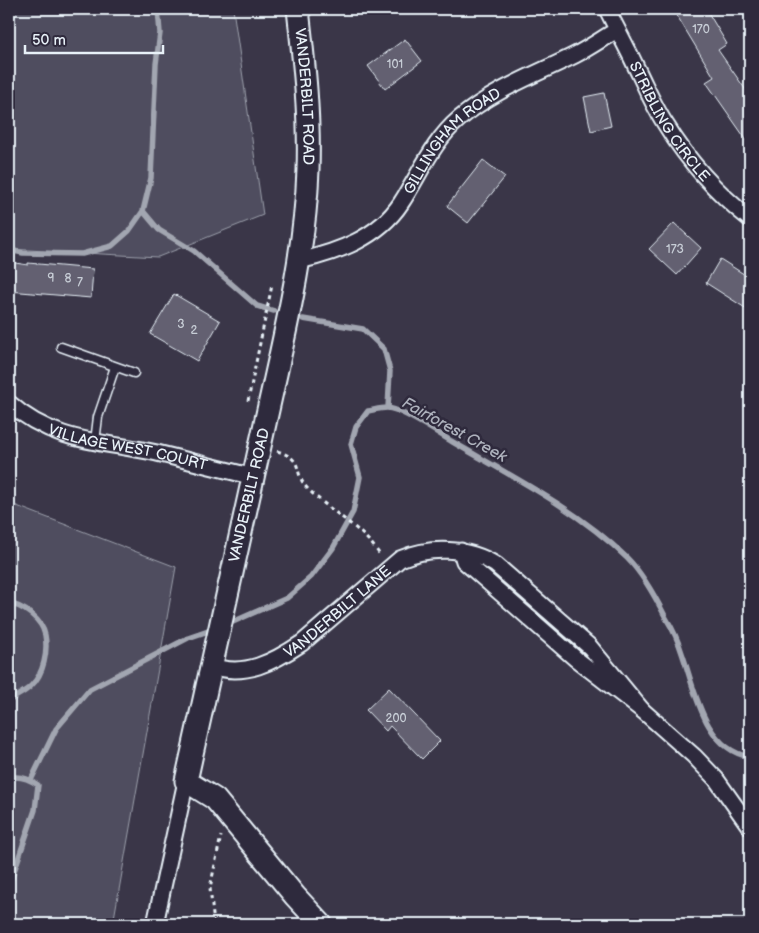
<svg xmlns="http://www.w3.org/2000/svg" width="759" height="933" font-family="'Balsamiq Sans',sans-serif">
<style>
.green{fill:#504e5f;stroke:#9ca0ac}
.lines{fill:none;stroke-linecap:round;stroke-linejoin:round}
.stream{stroke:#a2a6b1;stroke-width:5.5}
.building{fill:#636171;stroke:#e8f1f8}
.lane-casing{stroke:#e8f1f8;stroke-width:11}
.street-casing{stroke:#e8f1f8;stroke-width:19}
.secondary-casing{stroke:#e8f1f8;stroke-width:25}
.path{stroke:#e8f1f8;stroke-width:3;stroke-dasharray:4 4;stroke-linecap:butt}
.lane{stroke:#2f2a3d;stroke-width:8}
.street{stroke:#2f2a3d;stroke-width:15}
.secondary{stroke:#2f2a3d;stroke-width:21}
.labels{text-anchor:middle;stroke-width:5;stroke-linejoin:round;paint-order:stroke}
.number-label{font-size:12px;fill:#c7cdd6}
.street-label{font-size:15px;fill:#e8f1f8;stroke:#2f2a3d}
.water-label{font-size:16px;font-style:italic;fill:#aeb2bd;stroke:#2f2a3d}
</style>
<rect width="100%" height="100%" fill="#3a3648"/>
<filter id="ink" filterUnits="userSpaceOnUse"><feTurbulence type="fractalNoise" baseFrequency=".02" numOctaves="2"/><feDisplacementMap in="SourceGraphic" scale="10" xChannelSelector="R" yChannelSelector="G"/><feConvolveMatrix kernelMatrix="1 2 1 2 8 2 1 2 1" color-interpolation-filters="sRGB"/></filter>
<g filter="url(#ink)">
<!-- green -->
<path class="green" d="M 9,9 L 233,9 L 263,215 L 158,257 L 9,249 Z
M 9,503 L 176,567 L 113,924 L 9,924 Z"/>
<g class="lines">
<!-- stream -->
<path class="stream" d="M 143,211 L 159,230 L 194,251 L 257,306 L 274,311
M 9,250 L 23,253 L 82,254 L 112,246 L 129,231 L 143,211 L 151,178 L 156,64 L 160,33 L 158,9
M 303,319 L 363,329 L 384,349 L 390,371 L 388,408
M 9,604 C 23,605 42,620 45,635 C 48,651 44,674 31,686 C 25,692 16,696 9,701
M 226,625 L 287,598 L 311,577 L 333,548 L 353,512 L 360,477 L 351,444 L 356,427 L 368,411 C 374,410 381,408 387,408 C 400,408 438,433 451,441 C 511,476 577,509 627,558 C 643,574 656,598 666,618 C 673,629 679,643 683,656 C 695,691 705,750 750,757
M 9,778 C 20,775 29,779 38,785 L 35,810 L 9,886 L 9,895
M 31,780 L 56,729 L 90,689 L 188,638 L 214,629"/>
</g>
<!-- building -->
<path class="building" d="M 673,9 L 706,9 L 727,44 L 718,50 L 750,96 L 750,145 L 706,82 L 714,77 Z
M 405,39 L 422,61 L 385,89 L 368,66 Z
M 604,93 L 611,126 L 591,131 L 584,97 Z
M 483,160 L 505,177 L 468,223 L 447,206 Z
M 674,223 L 701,248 L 677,275 L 649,249 Z
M 720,259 L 750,278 L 750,311 L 706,283 Z
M 9,262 L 28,265 L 28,263 L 93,269 L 91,298 L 9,291 Z
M 174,294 L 220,321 L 197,361 L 150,334 Z
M 389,688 L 440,741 L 422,759 L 390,726 L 386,731 L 366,710 Z"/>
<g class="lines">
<!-- lane casing -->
<g class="lane-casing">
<path id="lane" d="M 61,347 L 134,373
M 95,442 L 98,417 L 115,367"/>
</g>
<!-- street casing -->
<g class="street-casing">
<g id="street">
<path id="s1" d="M 607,9 C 616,28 627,47 636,67 C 646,87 654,107 666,125 C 688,161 717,193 750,219"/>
<path id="s2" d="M 299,261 C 338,252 378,238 401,203 C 420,174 433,141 459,119 C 493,90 535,75 575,55 C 589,48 603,38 617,30"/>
<path id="s3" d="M 9,403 C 54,443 102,441 157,453 C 190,461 222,469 254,477"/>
<path d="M 461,551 L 464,561 L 576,659 L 642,710 L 694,756 L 716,779 L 750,827"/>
<path id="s4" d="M 211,665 C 243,679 275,661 302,643 L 400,559 C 430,546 468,547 496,565 L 590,647 L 642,710"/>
<path d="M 155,924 L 186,781"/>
</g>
</g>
<!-- secondary casing -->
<g class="secondary-casing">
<g id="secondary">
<path id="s5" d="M 298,9 C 304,63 310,116 308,170 C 305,254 284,337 266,419 C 240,540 212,660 186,781 L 215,799 L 295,896 L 321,924"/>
</g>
</g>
<!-- path -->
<path class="path" d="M 248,401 L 272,285
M 277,451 C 307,460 291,473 309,490 C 332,513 362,527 380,555
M 214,924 L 210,888 L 221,836"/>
<!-- lane -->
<use href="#lane" class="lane"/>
<!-- street -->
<use href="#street" class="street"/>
<!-- secondary -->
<use href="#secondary" class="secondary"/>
</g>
</g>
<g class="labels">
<!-- number labels -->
<g class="number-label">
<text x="701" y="33">170</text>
<text x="395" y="68">101</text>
<text x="675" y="253">173</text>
<text x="51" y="282">9</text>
<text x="68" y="282">8</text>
<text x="80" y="286">7</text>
<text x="181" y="328">3</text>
<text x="194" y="334">2</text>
<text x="396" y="722">200</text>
</g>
<!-- street labels -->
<g class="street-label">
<text dy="5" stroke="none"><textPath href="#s5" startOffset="88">VANDERBILT ROAD</textPath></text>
<text dy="5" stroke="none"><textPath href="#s1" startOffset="129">STRIBLING CIRCLE</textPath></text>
<text dy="5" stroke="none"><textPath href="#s2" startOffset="202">GILLINGHAM ROAD</textPath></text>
<text dy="5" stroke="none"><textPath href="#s3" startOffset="129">VILLAGE WEST COURT</textPath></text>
<text transform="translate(249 495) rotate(-77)" y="5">VANDERBILT ROAD</text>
<text dy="5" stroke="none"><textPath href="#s4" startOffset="145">VANDERBILT LANE</textPath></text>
</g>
<!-- water labels -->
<g class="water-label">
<text transform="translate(455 429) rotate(29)" y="6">Fairforest Creek</text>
</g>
</g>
<!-- margin -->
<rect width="759" height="933" fill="none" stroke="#2f2a3d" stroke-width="30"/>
<rect x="15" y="15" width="729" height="903" fill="none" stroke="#e8f1f8" stroke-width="2" filter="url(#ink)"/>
<!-- scale -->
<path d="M25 45v8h138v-8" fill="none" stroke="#e8f1f8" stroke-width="2.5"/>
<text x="32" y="45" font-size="15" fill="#e8f1f8" stroke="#2f2a3d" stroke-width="4" paint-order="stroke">50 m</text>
</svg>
